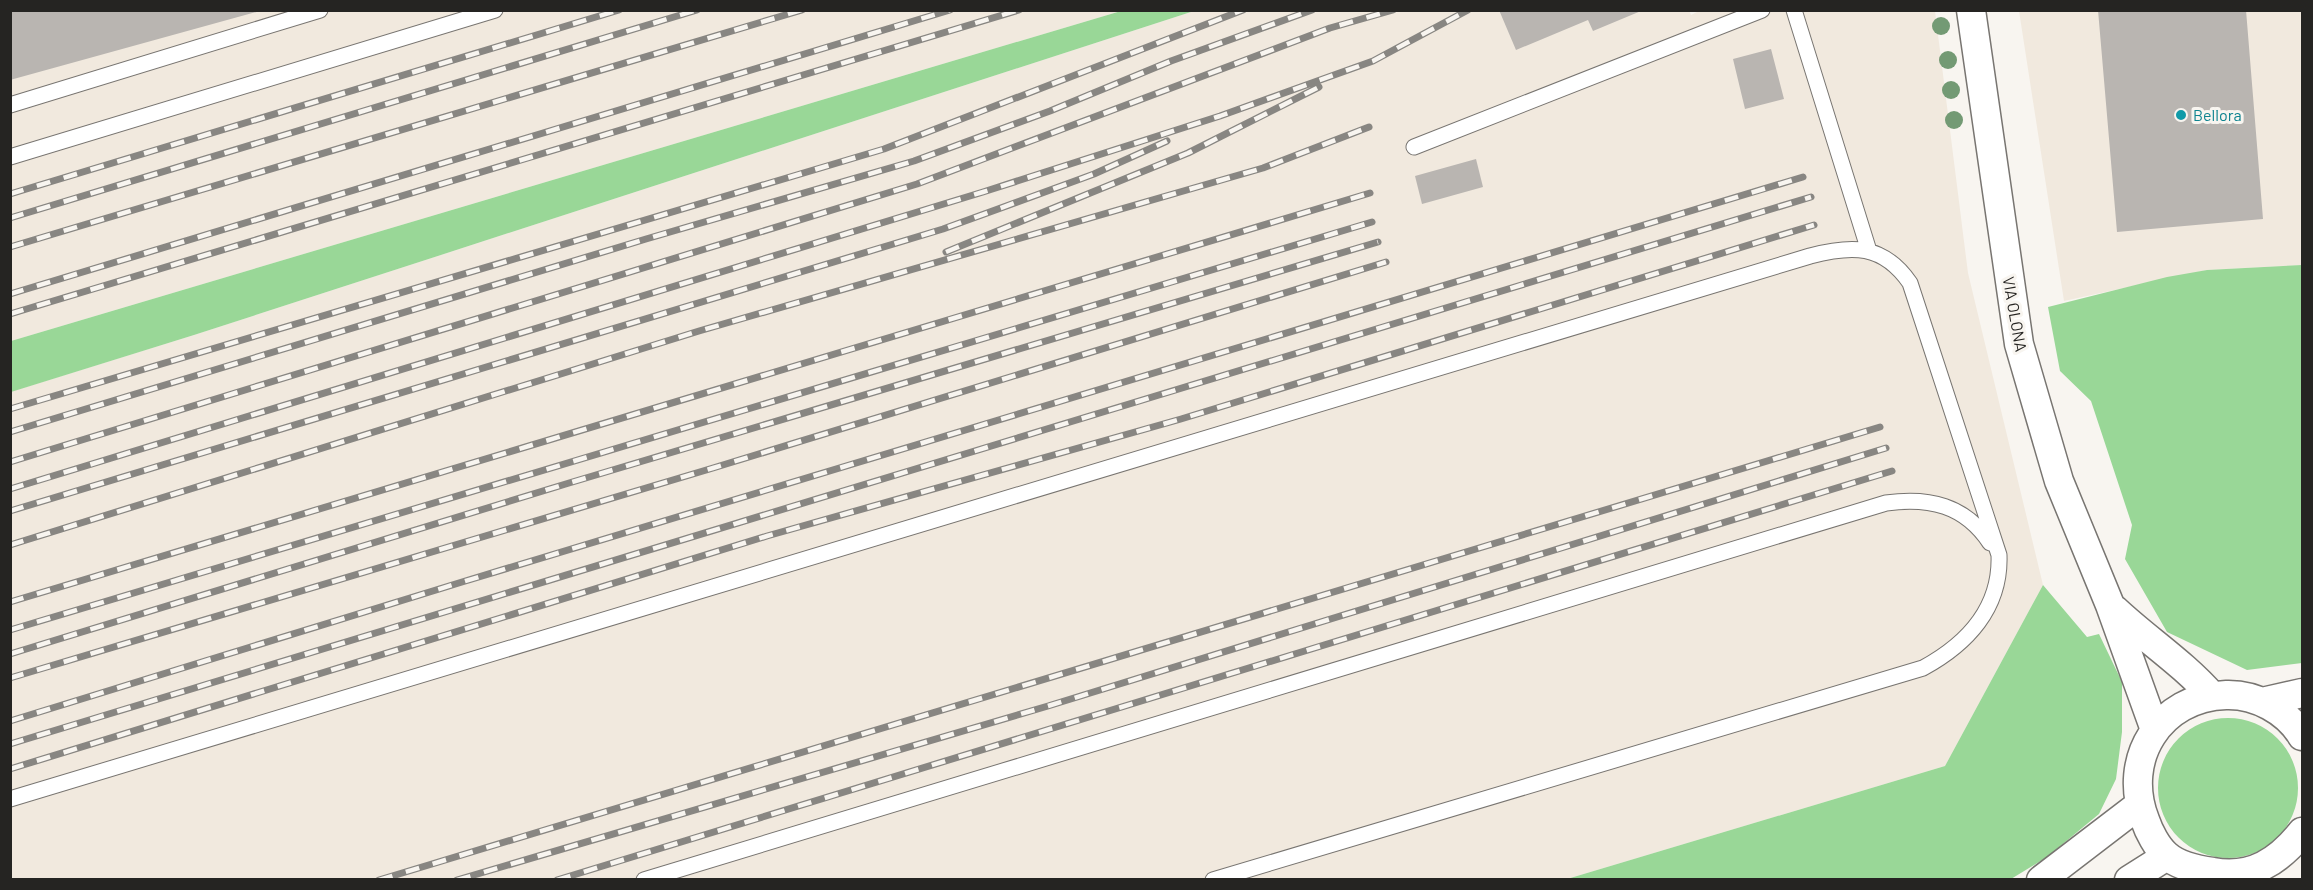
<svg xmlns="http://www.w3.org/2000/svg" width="2313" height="890" font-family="Barlow,sans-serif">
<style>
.built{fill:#f1e9de}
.green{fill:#99d797}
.building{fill:#b9b5b1}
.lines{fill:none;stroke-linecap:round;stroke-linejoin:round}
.service-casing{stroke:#787571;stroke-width:17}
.minor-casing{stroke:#787571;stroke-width:31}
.service{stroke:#fff;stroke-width:15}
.minor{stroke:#fff;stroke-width:28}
.rail-casing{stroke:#888682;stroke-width:7}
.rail{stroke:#f8f5f0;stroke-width:4.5;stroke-dasharray:14;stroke-linecap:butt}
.tree{fill:#739a74}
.culture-dot{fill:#0f9aa8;stroke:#f8f5f0;stroke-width:2}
.labels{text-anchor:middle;stroke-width:6;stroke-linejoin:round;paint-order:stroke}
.culture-label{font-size:16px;fill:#0d838f;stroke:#f8f5f0;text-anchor:start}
.street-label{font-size:16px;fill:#252422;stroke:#f8f5f0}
</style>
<rect width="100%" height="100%" fill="#f8f5f0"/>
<!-- built -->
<path class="built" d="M 1689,10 L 1691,15 L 1701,10 L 1935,11 L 1968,273 L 2043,585 L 1945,766 L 1567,879 L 11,879 L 10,392 L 194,335 L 1194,11 Z
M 11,11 L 1121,11 L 11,341 Z
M 2019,11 L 2302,11 L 2302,265 L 2207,270 L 2064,301 Z"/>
<!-- green -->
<path class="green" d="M 1121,11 L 1194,11 L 194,335 L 11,392 L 11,341 Z
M 2302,265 L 2302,663 L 2247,670 L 2167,632 L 2125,559 L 2132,525 L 2091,401 L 2060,371 L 2048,307 L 2167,277 L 2207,270 Z
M 2043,585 L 2087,637 L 2099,634 L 2122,682 L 2122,732 L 2116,779 L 2099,814 L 2047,857 L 2011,879 L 1567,879 L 1945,766 Z
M2158 788a70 70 0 1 1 140 0a70 70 0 1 1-140 0Z"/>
<!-- building -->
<path class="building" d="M 10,10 L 260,10 L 260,11 L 10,80 Z
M 1499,10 L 1641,11 L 1593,31 L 1588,20 L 1516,50 Z
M 2098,10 L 2246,10 L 2263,219 L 2117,232 Z
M 1771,49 L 1784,99 L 1745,109 L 1733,59 Z
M 1476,159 L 1483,187 L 1422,204 L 1415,176 Z"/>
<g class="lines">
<!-- service casing -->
<g class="service-casing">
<path id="service" d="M 1794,10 L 1869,251
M 10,105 L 320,10
M 1414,147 L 1762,10
M 10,157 L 495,10
M 10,799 L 1810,256 C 1852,245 1883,244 1910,283 L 1999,555 C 2001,608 1967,644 1923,668 L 1213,880
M 644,880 L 1886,503 C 1929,497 1965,505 1990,543"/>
</g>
<!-- minor casing -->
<g class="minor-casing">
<path id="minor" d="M 1971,10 L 2019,344 L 2059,481 L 2110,605 L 2155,730
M 2115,610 C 2147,640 2183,663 2212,696
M 2262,702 L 2302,693
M 2302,736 C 2287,711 2256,694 2226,695 C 2160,697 2121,759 2145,820 C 2149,832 2157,847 2166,855 C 2177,865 2198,870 2213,872 C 2252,879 2279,861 2302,832
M 2041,880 L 2139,805
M 2129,880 L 2167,856"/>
</g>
<!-- service -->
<use href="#service" class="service"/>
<!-- minor -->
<use href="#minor" class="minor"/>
<!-- rail casing -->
<g class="rail-casing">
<path id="rail" d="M 10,194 L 619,10
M 10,218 L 697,10
M 10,247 L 802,10
M 946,252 L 1188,153 L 1319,87
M 10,294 L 950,10
M 10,314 L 1019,10
M 10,409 L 884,149 L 1243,10
M 10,432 L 646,239 L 914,161 L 1050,111 L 1171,61 L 1312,10
M 10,462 L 917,184 L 1330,28 L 1393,10
M 10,489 L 983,192 L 1220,116 L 1373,61 L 1468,10
M 10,511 L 943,229 L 1094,174 L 1167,141
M 10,545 L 699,331 L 1263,168 L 1369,127
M 10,602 L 1370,193
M 10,630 L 1372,222
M 10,654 L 569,483 L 1378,242
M 10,678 L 713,468 L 1386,262
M 10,721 L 462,582 L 1803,177
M 10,744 L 1811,197
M 10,769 L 767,536 L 1181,419 L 1814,225
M 379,880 L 1880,427
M 457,880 L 1048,706 L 1886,448
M 557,880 L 1892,471"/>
</g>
<!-- rail -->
<use href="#rail" class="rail"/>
</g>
<!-- trees -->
<g class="tree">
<circle cx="1941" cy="26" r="9"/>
<circle cx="1948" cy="60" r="9"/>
<circle cx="1951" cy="90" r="9"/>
<circle cx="1954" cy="120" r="9"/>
</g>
<!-- markers -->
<circle class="culture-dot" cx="2181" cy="115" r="6"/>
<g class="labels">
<!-- culture labels -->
<g class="culture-label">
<text x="2193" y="121">Bellora</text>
</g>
<!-- street labels -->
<g class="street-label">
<text transform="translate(2015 314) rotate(80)" y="6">VIA OLONA</text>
</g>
</g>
<!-- border -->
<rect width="2313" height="890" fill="none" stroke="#252422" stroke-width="24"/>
</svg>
